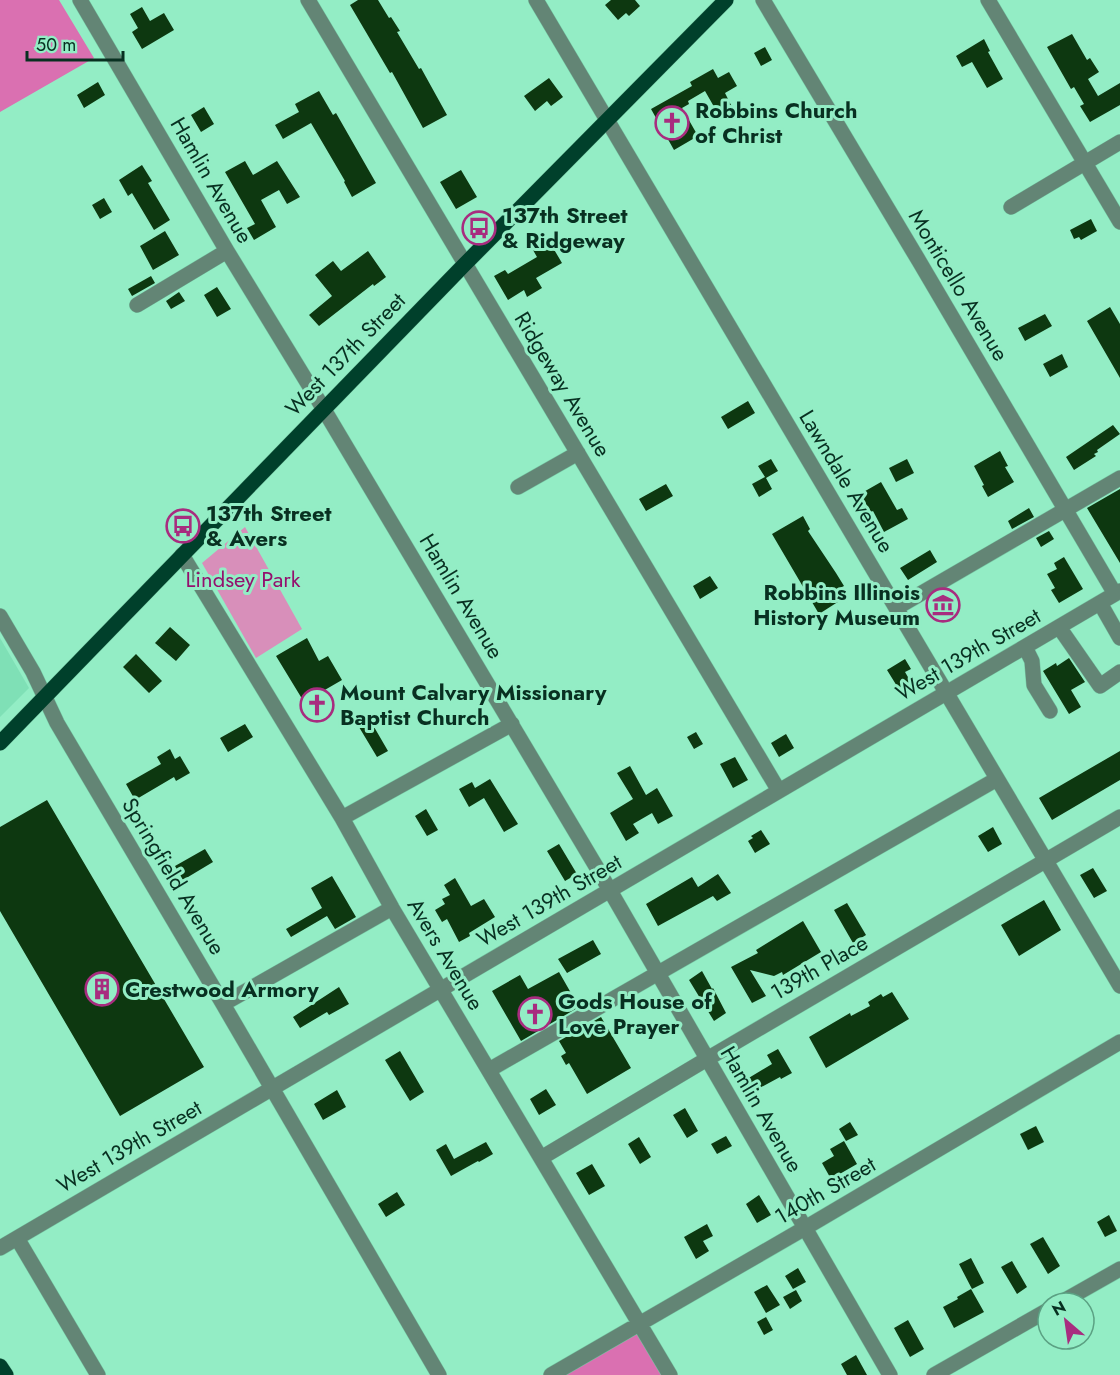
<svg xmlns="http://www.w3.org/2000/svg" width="1120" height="1375" font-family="Jost,sans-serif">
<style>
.built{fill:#7fe0b6}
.green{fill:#d88fba}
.forest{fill:#da70b1}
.building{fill:#0d3810}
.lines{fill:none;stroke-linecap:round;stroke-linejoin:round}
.minor-casing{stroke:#77c7a4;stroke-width:16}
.major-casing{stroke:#77c7a4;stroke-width:16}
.minor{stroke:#638575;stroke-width:15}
.major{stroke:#00402b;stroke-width:15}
.labels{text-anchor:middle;stroke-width:6;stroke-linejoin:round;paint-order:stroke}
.poi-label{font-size:22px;font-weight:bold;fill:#083021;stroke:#93edc5;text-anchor:start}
.street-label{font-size:22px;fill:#083021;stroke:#93edc5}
.park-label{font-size:22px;fill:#94106e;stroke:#93edc5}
</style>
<rect width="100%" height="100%" fill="#93edc5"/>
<!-- built -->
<path class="built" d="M 0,638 L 29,688 L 0,717 Z"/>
<!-- green -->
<path class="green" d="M 245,527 L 302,629 L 256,658 L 202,563 Z"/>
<!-- forest -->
<path class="forest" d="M 0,0 L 59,0 L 94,58 L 0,112 Z
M 639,1323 L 670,1375 L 551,1375 Z"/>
<!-- building -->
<path class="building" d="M 358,0 L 378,0 L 389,18 L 391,17 L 400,31 L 397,32 L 419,69 L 421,68 L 447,115 L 423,128 L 392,72 L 390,73 L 350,5 Z
M 611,0 L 635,0 L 640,6 L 629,16 L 626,13 L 618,20 L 605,5 Z
M 142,7 L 150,21 L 164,13 L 174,30 L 142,49 L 132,32 L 138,28 L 130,14 Z
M 1072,34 L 1087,60 L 1090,58 L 1099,72 L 1088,79 L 1098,96 L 1120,83 L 1120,105 L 1090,122 L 1080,106 L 1084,104 L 1074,87 L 1071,89 L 1047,47 Z
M 984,39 L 990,51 L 988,52 L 1003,79 L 987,88 L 972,62 L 962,67 L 956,56 Z
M 765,47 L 772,60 L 761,66 L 754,53 Z
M 713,69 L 718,78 L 729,72 L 737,86 L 725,93 L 734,111 L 721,119 L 705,91 L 688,101 L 689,104 L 682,108 L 698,136 L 674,150 L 651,109 L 692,86 L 690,82 Z
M 549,78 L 563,97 L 551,106 L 547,101 L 535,111 L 524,96 Z
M 98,82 L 105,95 L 84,108 L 77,95 Z
M 319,91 L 333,115 L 336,113 L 376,183 L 352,197 L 344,182 L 345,181 L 311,123 L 283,139 L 275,125 L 299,112 L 295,104 Z
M 204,107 L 214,124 L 201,132 L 191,115 Z
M 245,161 L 253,175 L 277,161 L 300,197 L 287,204 L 279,190 L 261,200 L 276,227 L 254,240 L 247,228 L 255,224 L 225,172 Z
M 142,165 L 152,181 L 148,183 L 170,220 L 154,230 L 132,193 L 128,196 L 119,180 Z
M 461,170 L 477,197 L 456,209 L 440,182 Z
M 104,198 L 112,212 L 100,219 L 92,205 Z
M 1091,219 L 1097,231 L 1081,240 L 1079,237 L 1074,239 L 1070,230 Z
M 165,231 L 179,255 L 153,270 L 140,246 Z
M 549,241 L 562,263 L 536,278 L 542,288 L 527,297 L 524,290 L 508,300 L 494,276 L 505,270 L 508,274 L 537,257 L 533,250 Z
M 368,251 L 386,277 L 374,286 L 373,284 L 319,326 L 309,315 L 332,296 L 315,275 L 333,261 L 341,271 Z
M 151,276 L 155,283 L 132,296 L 128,289 Z
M 217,287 L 231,309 L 217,317 L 204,295 Z
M 179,292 L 185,301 L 171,309 L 166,301 Z
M 1110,307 L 1120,324 L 1120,378 L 1087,321 Z
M 1045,314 L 1052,326 L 1025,341 L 1018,328 Z
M 1062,354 L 1068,367 L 1050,377 L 1043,364 Z
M 748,401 L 755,413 L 728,429 L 721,417 Z
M 1113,425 L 1120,434 L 1097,450 L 1098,452 L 1094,454 L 1096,456 L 1074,470 L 1066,457 Z
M 1000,451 L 1008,466 L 1005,467 L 1014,482 L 988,497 L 982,486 L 984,485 L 974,466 Z
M 771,459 L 778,471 L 766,478 L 772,489 L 759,497 L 752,484 L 765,477 L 758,466 Z
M 907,459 L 914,473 L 896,482 L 889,468 Z
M 881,482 L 897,510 L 902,508 L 908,519 L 884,532 L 873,511 L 871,512 L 860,494 Z
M 666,484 L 673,496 L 646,511 L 639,499 Z
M 1120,489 L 1120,563 L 1087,508 Z
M 1029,508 L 1034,517 L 1012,529 L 1008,521 Z
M 803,516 L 810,529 L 808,531 L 836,573 L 844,586 L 842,587 L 846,595 L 844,598 L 819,614 L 772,534 Z
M 1049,531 L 1054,539 L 1041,547 L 1036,538 Z
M 930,550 L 937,562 L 908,580 L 900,568 Z
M 1064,557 L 1083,589 L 1059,603 L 1051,590 L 1055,588 L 1047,574 L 1057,569 L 1054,563 Z
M 710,576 L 718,588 L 700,599 L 693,586 Z
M 947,590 L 959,610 L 940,622 L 927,601 Z
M 170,627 L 190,645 L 176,661 L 155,643 Z
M 307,638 L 319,661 L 328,656 L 342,680 L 304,702 L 276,656 Z
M 136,654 L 162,681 L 149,693 L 123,667 Z
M 1069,658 L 1085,682 L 1071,690 L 1081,707 L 1069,714 L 1043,671 L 1056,663 L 1057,666 Z
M 905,659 L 911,669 L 905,672 L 912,684 L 900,691 L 887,670 Z
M 370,720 L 388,751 L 377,757 L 359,727 Z
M 245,724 L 253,737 L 228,752 L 220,738 Z
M 696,732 L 703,744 L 694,749 L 687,737 Z
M 786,734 L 794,748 L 779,757 L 771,743 Z
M 170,749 L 175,759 L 180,756 L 190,773 L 176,781 L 174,777 L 135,800 L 126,784 L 161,764 L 157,757 Z
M 1120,751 L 1120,780 L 1052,820 L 1039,798 Z
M 735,757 L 748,780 L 733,788 L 720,764 Z
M 630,766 L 646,795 L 657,788 L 673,816 L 658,824 L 652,813 L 633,824 L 639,833 L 626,841 L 610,813 L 633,799 L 617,773 Z
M 490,779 L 518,824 L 504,832 L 484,798 L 469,807 L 459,789 L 472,782 L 475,788 Z
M 47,800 L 204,1067 L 120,1116 L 0,911 L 0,827 Z
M 426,809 L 438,830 L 427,836 L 415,816 Z
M 993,827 L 1002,844 L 988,852 L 978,836 Z
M 761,830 L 770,844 L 755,853 L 748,841 L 753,838 L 751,836 Z
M 559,844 L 577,874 L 565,881 L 547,851 Z
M 205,849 L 213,862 L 183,880 L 175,866 Z
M 1093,868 L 1107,891 L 1094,898 L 1080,875 Z
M 718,874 L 731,893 L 717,901 L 713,896 L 658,926 L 646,904 L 692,877 L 698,887 Z
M 332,876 L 356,917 L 335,929 L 327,916 L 291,937 L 286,929 L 322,908 L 311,888 Z
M 455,878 L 471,906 L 484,899 L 495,917 L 469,933 L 470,936 L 459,942 L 447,919 L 442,922 L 435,910 L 445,904 L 442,899 L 450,895 L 444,885 Z
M 1044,900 L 1061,930 L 1019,956 L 1001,925 Z
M 847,903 L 866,935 L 853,943 L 834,910 Z
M 803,921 L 821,952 L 783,975 L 782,972 L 774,976 L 750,970 L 766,996 L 752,1003 L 731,967 L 758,953 L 756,950 Z
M 593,940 L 601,954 L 567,973 L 558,959 Z
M 702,971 L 712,989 L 713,988 L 726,1013 L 714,1021 L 689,980 Z
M 559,972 L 579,1007 L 521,1041 L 492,991 L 520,975 L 528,989 Z
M 339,987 L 349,1004 L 329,1015 L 327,1012 L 300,1028 L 293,1017 Z
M 892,992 L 909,1019 L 826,1068 L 809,1037 L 850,1013 L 851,1016 L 870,1006 L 868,1002 L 881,994 L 883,997 Z
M 601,1017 L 631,1068 L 587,1094 L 569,1063 L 566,1065 L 561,1056 L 566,1053 L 559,1041 Z
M 778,1049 L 792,1073 L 781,1079 L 780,1077 L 754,1091 L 747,1079 L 772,1064 L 767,1055 Z
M 400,1051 L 424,1092 L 410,1101 L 385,1060 Z
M 546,1089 L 556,1105 L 539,1115 L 530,1099 Z
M 337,1090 L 346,1107 L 323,1120 L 314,1104 Z
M 685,1108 L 698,1131 L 687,1138 L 673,1115 Z
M 850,1122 L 858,1135 L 846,1141 L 839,1129 Z
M 1036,1126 L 1044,1142 L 1028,1150 L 1020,1134 Z
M 726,1136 L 732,1146 L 717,1154 L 711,1144 Z
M 639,1137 L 651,1157 L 640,1164 L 628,1144 Z
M 844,1141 L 857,1164 L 831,1179 L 822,1163 L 834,1156 L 830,1149 Z
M 486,1142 L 493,1154 L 479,1162 L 478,1161 L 451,1176 L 436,1150 L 446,1144 L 454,1159 Z
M 592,1164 L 605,1186 L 589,1195 L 576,1173 Z
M 397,1192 L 405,1205 L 386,1217 L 378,1204 Z
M 759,1195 L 771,1215 L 757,1223 L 746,1204 Z
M 1109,1215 L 1117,1231 L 1105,1237 L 1097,1222 Z
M 707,1224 L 713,1236 L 703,1241 L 709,1251 L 696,1259 L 684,1237 Z
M 1043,1237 L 1060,1266 L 1048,1274 L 1030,1244 Z
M 971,1258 L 984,1283 L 972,1289 L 959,1264 Z
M 1012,1261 L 1027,1287 L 1017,1294 L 1001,1267 Z
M 798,1268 L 806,1282 L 793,1289 L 785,1276 Z
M 767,1285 L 780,1305 L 766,1313 L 754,1292 Z
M 971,1289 L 984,1312 L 954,1328 L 943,1307 L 958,1299 L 957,1297 Z
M 796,1290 L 802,1301 L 790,1309 L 783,1297 Z
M 766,1317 L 773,1330 L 764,1335 L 757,1322 Z
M 908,1320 L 924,1349 L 910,1357 L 894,1328 Z
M 856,1355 L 867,1375 L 847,1375 L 841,1364 Z"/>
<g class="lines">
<!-- minor casing -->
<g class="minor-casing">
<path id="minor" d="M 80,0 L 227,251 L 323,408 L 597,868 L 890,1375
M 308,0 L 779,791
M 536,0 L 1120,986
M 763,0 L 919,261 L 1115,594
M 988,0 L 1120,222
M 1011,207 L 1120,142
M 137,305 L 227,251
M 518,487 L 578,453
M 182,555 L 342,818 L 392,908 L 670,1375
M 1100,603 L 1120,638
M 896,608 L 1120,478
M 0,616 L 33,672 L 57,723 L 223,1004 L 439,1375
M 1059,627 L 1100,686 L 1120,672
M 1025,647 L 1032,661 L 1034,685 L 1050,711
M 342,818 L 512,724
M 223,1004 L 392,908
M 489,1070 L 997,779
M 541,1158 L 707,1059 L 1120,817
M 17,1238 L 98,1375
M 0,1248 L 1120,591
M 1060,1303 L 1120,1269
M 551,1375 L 805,1228 L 1120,1042
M 934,1375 L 1048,1310"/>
</g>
<!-- major casing -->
<g class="major-casing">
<path id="major" d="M 0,743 L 465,264 L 726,0
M 0,1366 L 6,1375"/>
</g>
<!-- minor -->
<use href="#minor" class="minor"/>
<!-- major -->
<use href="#major" class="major"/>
</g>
<!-- icons -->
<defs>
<g id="church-ring" transform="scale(1.725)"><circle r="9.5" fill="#93edc5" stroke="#a82c7f" stroke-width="1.5"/><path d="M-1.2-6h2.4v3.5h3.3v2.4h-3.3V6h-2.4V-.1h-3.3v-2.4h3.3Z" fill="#a82c7f"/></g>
<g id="bus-ring" transform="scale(1.725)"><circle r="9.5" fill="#93edc5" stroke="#a82c7f" stroke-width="1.5"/><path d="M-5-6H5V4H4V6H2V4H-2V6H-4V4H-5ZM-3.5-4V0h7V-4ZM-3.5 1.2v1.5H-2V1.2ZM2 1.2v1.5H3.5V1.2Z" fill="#a82c7f"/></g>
<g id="museum-ring" transform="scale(1.725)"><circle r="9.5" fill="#93edc5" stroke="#a82c7f" stroke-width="1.5"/><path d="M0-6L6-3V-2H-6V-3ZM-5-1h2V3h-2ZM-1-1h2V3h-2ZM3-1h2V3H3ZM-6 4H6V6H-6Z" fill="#a82c7f"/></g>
<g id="building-ring" transform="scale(1.725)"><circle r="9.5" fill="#93edc5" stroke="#a82c7f" stroke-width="1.5"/><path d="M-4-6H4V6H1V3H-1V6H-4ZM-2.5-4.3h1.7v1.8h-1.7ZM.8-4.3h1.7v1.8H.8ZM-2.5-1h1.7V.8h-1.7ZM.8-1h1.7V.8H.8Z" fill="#a82c7f"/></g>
</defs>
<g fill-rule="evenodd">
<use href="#church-ring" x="672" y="123"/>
<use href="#bus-ring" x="479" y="228"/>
<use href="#bus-ring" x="183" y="526"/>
<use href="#museum-ring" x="943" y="605"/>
<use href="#church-ring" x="317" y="705"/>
<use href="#building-ring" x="102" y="989"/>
<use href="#church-ring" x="535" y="1014"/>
</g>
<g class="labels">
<!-- poi labels -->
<g class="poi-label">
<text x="695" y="118">Robbins Church<tspan x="695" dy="25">of Christ</tspan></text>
<text x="502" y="223">137th Street<tspan x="502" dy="25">&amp; Ridgeway</tspan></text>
<text x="206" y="521">137th Street<tspan x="206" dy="25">&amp; Avers</tspan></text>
<text x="920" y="600" text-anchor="end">Robbins Illinois<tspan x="920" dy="25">History Museum</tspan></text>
<text x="340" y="700">Mount Calvary Missionary<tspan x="340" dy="25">Baptist Church</tspan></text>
<text x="125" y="997">Crestwood Armory</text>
<text x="558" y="1009">Gods House of<tspan x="558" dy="25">Love Prayer</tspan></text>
</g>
<!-- street labels -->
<g class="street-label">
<text transform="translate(212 180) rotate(60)" y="8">Hamlin Avenue</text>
<text transform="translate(959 285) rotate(59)" y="8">Monticello Avenue</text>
<text transform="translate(345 354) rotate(-46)" y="8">West 137th Street</text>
<text transform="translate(563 384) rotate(59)" y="8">Ridgeway Avenue</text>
<text transform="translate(847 481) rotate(59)" y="8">Lawndale Avenue</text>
<text transform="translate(462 596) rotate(59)" y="8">Hamlin Avenue</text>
<text transform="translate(968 654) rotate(-30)" y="8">West 139th Street</text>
<text transform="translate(174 876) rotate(59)" y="8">Springfield Avenue</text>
<text transform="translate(549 900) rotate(-30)" y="8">West 139th Street</text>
<text transform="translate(446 954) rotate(59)" y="8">Avers Avenue</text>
<text transform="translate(819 967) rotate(-30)" y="8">139th Place</text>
<text transform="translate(762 1109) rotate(60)" y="8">Hamlin Avenue</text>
<text transform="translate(129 1146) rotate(-30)" y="8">West 139th Street</text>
<text transform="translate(825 1190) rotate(-30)" y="8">140th Street</text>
</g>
<!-- park labels -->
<g class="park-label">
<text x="243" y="587">Lindsey Park</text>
</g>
</g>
<!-- north arrow -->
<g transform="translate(1066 1321) rotate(331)"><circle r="28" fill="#93edc5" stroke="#5ba183" stroke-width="1.5"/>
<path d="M0-4.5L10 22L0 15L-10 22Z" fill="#a82c7f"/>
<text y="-9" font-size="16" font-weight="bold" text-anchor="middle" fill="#083021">N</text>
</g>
<!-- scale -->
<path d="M27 51v9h96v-9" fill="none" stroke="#083021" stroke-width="3"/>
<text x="36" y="51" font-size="18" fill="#083021" stroke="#93edc5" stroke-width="4.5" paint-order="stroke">50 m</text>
</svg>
